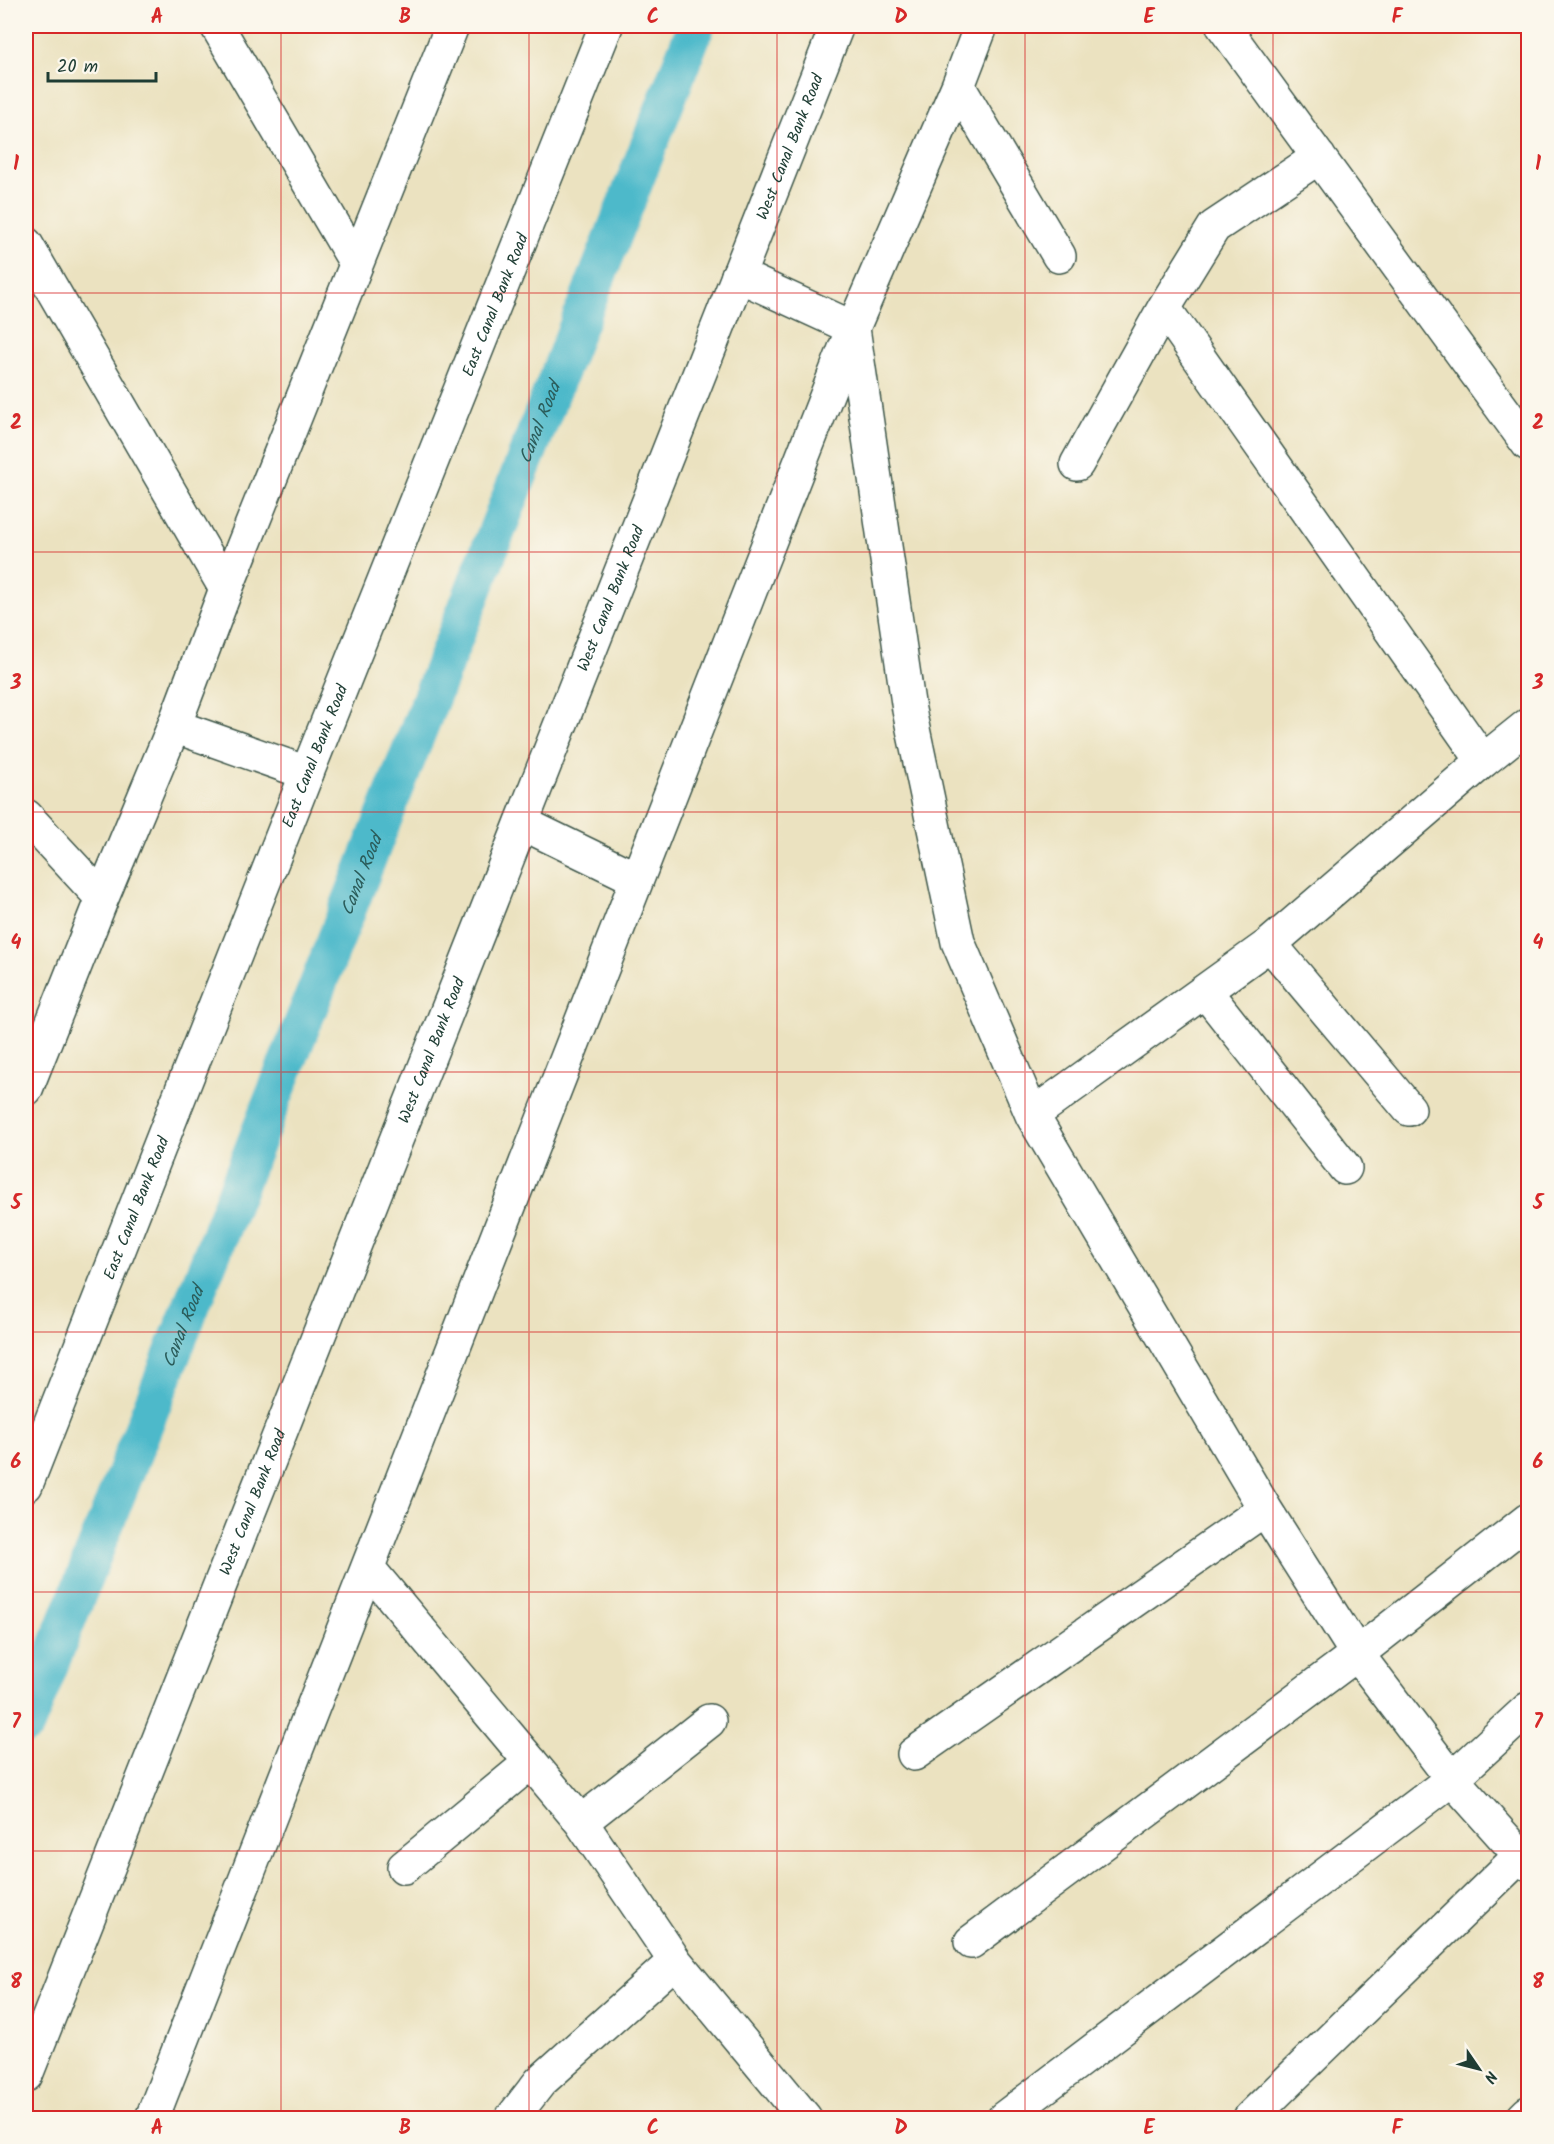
<svg xmlns="http://www.w3.org/2000/svg" width="1554" height="2144" font-family="Kalam,sans-serif">
<style>
.lines{fill:none;stroke-linecap:round;stroke-linejoin:round}
.canal{stroke:#4eb9ca;stroke-width:38}
.minor-casing{stroke:#3e5649;stroke-width:36}
.highway-casing{stroke:#3e5649;stroke-width:36}
.minor{stroke:#fff;stroke-width:33}
.highway{stroke:#fff;stroke-width:33}
.grid{fill:none;stroke:#d62828;stroke-width:1.5;stroke-opacity:0.55}
.labels{text-anchor:middle;stroke-width:6;stroke-linejoin:round;paint-order:stroke}
.street-label{font-size:16px;fill:#1f3d34;stroke:#fbf7ec}
.water-label{font-size:18px;font-style:italic;fill:#2b5c5a;stroke:#fbf7ec}
.neatline{fill:none;stroke:#d62828;stroke-width:2}
.grid-label{font-size:20px;text-anchor:middle;font-weight:bold;fill:#d62828}
</style>
<rect width="100%" height="100%" fill="#fbf7ec"/>
<filter id="ink" filterUnits="userSpaceOnUse"><feTurbulence type="fractalNoise" baseFrequency=".0167" numOctaves="2"/><feDisplacementMap in="SourceGraphic" scale="12" xChannelSelector="R" yChannelSelector="G"/><feConvolveMatrix kernelMatrix="1 2 1 2 8 2 1 2 1" color-interpolation-filters="sRGB"/></filter>
<filter id="wash" filterUnits="userSpaceOnUse"><feTurbulence type="fractalNoise" baseFrequency=".008" numOctaves="4" result="noise"/><feDisplacementMap in="SourceGraphic" scale="24" xChannelSelector="R" yChannelSelector="G"/><feGaussianBlur stdDeviation="1.35" result="paint"/><feColorMatrix in="noise" values="0 0 0 0 0 0 0 0 0 0 0 0 0 0 0 0 0 1.4 0 .05"/><feComposite in="paint" operator="in"/></filter>
<g filter="url(#wash)">
<rect width="100%" height="100%" fill="#ebe2c0"/>
<g class="lines">
<!-- canal -->
<path class="canal" id="s1" d="M 26,1725 L 696,26"/>
</g>
</g>
<g filter="url(#ink)">
<g class="lines">
<!-- minor casing -->
<g class="minor-casing">
<path id="minor" d="M 217,26 L 356,263
M 1223,26 L 1528,444
M 958,86 L 1059,256
M 26,244 L 226,589
M 738,275 L 853,328 L 909,710 L 958,942 L 1032,1115 L 1265,1509 L 1357,1654 L 1452,1779 L 1528,1864
M 1164,308 L 1483,761
M 1077,464 L 1164,308 L 1214,227 L 1319,157
M 174,726 L 307,773
M 26,816 L 102,898
M 522,823 L 637,879
M 1270,944 L 1409,1109
M 1205,991 L 1345,1168
M 26,1089 L 102,898 L 174,726 L 226,589 L 452,26
M 1032,1115 L 1270,944 L 1483,761 L 1528,725
M 368,1568 L 581,1822 L 709,1721
M 914,1754 L 1265,1509
M 581,1822 L 675,1961 L 805,2118
M 404,1867 L 531,1762
M 971,1942 L 1357,1654 L 1528,1520
M 152,2118 L 853,328 L 958,86 L 981,26
M 512,2118 L 540,2082 L 675,1961
M 1004,2118 L 1452,1779 L 1528,1709
M 1250,2118 L 1520,1856
M 1523,2118 L 1528,2113"/>
</g>
<!-- highway casing -->
<g class="highway-casing">
<g id="highway">
<path id="s2" d="M 26,1485 L 307,773 L 606,26"/>
<path id="s3" d="M 26,2075 C 295,1391 566,708 837,26"/>
</g>
</g>
<!-- minor -->
<use href="#minor" class="minor"/>
<!-- highway -->
<use href="#highway" class="highway"/>
</g>
</g>
<!-- grid -->
<path class="grid" d="M 281,26 L 281,2118M 529,26 L 529,2118M 777,26 L 777,2118M 1025,26 L 1025,2118M 1273,26 L 1273,2118M 26,293 L 1528,293M 26,552 L 1528,552M 26,812 L 1528,812M 26,1072 L 1528,1072M 26,1332 L 1528,1332M 26,1592 L 1528,1592M 26,1851 L 1528,1851"/>
<g class="labels">
<!-- street labels -->
<g class="street-label">
<text dy="6" stroke="none"><textPath href="#s3" startOffset="2074">West Canal Bank Road</textPath></text>
<text dy="6" stroke="none"><textPath href="#s2" startOffset="1270">East Canal Bank Road</textPath></text>
<text dy="6" stroke="none"><textPath href="#s3" startOffset="1588">West Canal Bank Road</textPath></text>
<text dy="6" stroke="none"><textPath href="#s2" startOffset="784">East Canal Bank Road</textPath></text>
<text dy="6" stroke="none"><textPath href="#s3" startOffset="1102">West Canal Bank Road</textPath></text>
<text dy="6" stroke="none"><textPath href="#s2" startOffset="298">East Canal Bank Road</textPath></text>
<text dy="6" stroke="none"><textPath href="#s3" startOffset="616">West Canal Bank Road</textPath></text>
</g>
<!-- water labels -->
<g class="water-label">
<text dy="6" stroke="none"><textPath href="#s1" startOffset="1400">Canal Road</textPath></text>
<text dy="6" stroke="none"><textPath href="#s1" startOffset="914">Canal Road</textPath></text>
<text dy="6" stroke="none"><textPath href="#s1" startOffset="428">Canal Road</textPath></text>
</g>
</g>
<!-- margin -->
<rect width="1554" height="2144" fill="none" stroke="#fbf7ec" stroke-width="66"/>
<!-- north arrow -->
<g transform="translate(1479 2069) rotate(125)" stroke="#fbf7ec" stroke-width="4.5" paint-order="stroke">
<path d="M0-4.5L10 22L0 15L-10 22Z" fill="#1f3d34"/>
<text y="-9" font-size="16" font-weight="bold" text-anchor="middle" fill="#1f3d34">N</text>
</g>
<!-- scale -->
<path d="M48 72v9h108v-9" fill="none" stroke="#1f3d34" stroke-width="3"/>
<text x="57" y="72" font-size="18" fill="#1f3d34" stroke="#fbf7ec" stroke-width="4.5" paint-order="stroke">20 m</text>
<rect x="33" y="33" width="1488" height="2078" class="neatline"/>
<g class="grid-label">
<text x="157" y="23">A</text>
<text x="405" y="23">B</text>
<text x="653" y="23">C</text>
<text x="901" y="23">D</text>
<text x="1149" y="23">E</text>
<text x="1397" y="23">F</text>
<text x="16" y="170">1</text>
<text x="1538" y="170">1</text>
<text x="16" y="429">2</text>
<text x="1538" y="429">2</text>
<text x="16" y="689">3</text>
<text x="1538" y="689">3</text>
<text x="16" y="949">4</text>
<text x="1538" y="949">4</text>
<text x="16" y="1209">5</text>
<text x="1538" y="1209">5</text>
<text x="16" y="1468">6</text>
<text x="1538" y="1468">6</text>
<text x="16" y="1728">7</text>
<text x="1538" y="1728">7</text>
<text x="16" y="1988">8</text>
<text x="1538" y="1988">8</text>
<text x="157" y="2134">A</text>
<text x="405" y="2134">B</text>
<text x="653" y="2134">C</text>
<text x="901" y="2134">D</text>
<text x="1149" y="2134">E</text>
<text x="1397" y="2134">F</text>
</g>
</svg>
